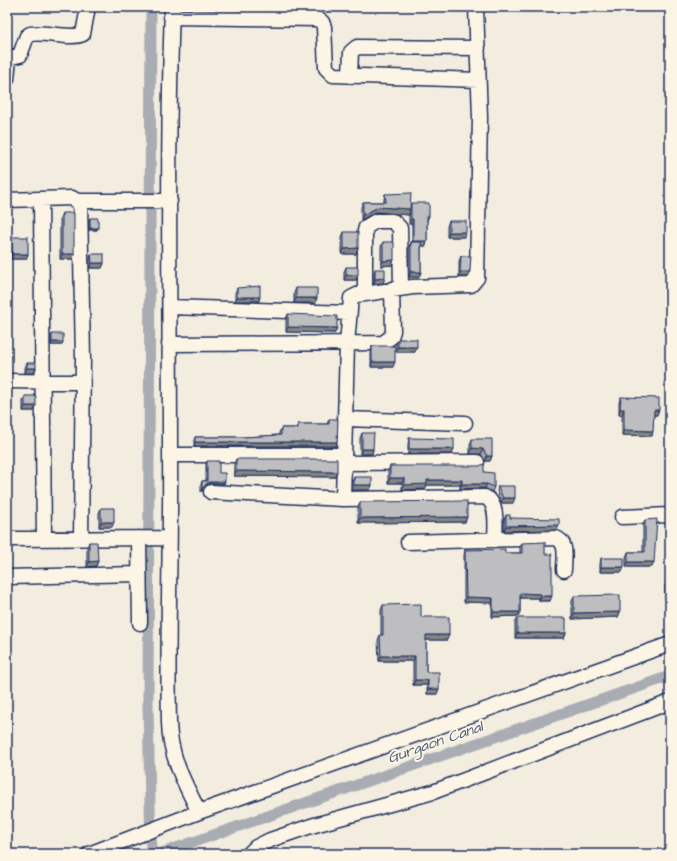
<svg xmlns="http://www.w3.org/2000/svg" width="677" height="861" font-family="'Architects Daughter',sans-serif">
<style>
.lines{fill:none;stroke-linecap:round;stroke-linejoin:round}
.canal{stroke:#a9acb3;stroke-width:11}
.minor-casing{stroke:#1b2f5e;stroke-width:17}
.minor{stroke:#fcf5e5;stroke-width:14}
.wall{fill:#a3a3a5;stroke:#1b2f5e}
.shaded-wall{fill:#858586;stroke:#1b2f5e}
.building{fill:#bebec0;stroke:#1b2f5e}
.labels{text-anchor:middle;stroke-width:4;stroke-linejoin:round;paint-order:stroke}
.water-label{font-size:15px;font-style:italic;fill:#465478;stroke:#fcf5e5}
</style>
<rect width="100%" height="100%" fill="#f3ede0"/>
<filter id="ink" filterUnits="userSpaceOnUse"><feTurbulence type="fractalNoise" baseFrequency=".025" numOctaves="2"/><feDisplacementMap in="SourceGraphic" scale="8" xChannelSelector="R" yChannelSelector="G"/><feConvolveMatrix kernelMatrix="1 2 1 2 8 2 1 2 1" color-interpolation-filters="sRGB"/></filter>
<g filter="url(#ink)">
<g class="lines">
<!-- canal -->
<path class="canal" d="M 151,854 L 148,704 L 151,7
M 159,854 L 670,676"/>
<!-- minor casing -->
<g class="minor-casing">
<path id="minor" d="M 172,7 C 167,156 170,305 170,453 C 171,543 167,633 169,723 C 170,757 184,782 199,812
M 171,17 L 317,19 L 322,22 L 324,27 L 326,68 L 333,75 L 478,80
M 7,58 L 20,55 L 27,36 L 30,34 C 46,31 70,40 83,34 L 88,7
M 350,76 L 351,52 L 357,47 L 478,48
M 7,79 L 9,58
M 7,200 L 72,198 L 80,203 L 83,358 L 81,539
M 41,200 L 44,539
M 78,201 L 170,201
M 365,293 L 365,231 L 366,227 L 376,221 L 393,221 L 400,228 L 401,288
M 170,307 L 349,313
M 169,344 L 383,343 L 391,337 L 393,331 L 392,289
M 7,381 L 82,382
M 345,419 L 465,423
M 170,455 L 344,455
M 344,463 L 477,462
M 211,492 L 343,499 L 485,497 C 499,503 495,528 495,540
M 343,499 L 347,344 L 351,298 L 357,295 L 413,287 L 471,285 L 477,278 L 480,117 L 476,7
M 622,517 L 670,515
M 139,538 L 140,623
M 7,539 L 169,538
M 408,542 L 556,538 C 568,542 564,559 564,570
M 7,577 L 139,574
M 89,854 L 199,812 L 670,644
M 249,854 L 256,847 L 270,840 L 311,826 L 433,792 L 670,702"/>
</g>
<!-- minor -->
<use href="#minor" class="minor"/>
</g>
<!-- wall -->
<path class="wall" d="M 385,194 L 410,204 L 429,216 L 427,221 L 427,241 L 426,246 L 421,246 L 421,272 L 419,277 L 409,277 L 409,247 L 411,242 L 412,242 L 412,224 L 409,224 L 409,213 L 409,215 L 376,212 L 361,220 L 361,207 L 363,202 L 384,202 L 384,199 Z
M 62,213 L 74,254 L 73,259 L 60,259 L 60,218 Z
M 90,218 L 98,228 L 97,230 L 89,230 L 89,221 Z
M 449,221 L 464,237 L 447,237 L 447,226 Z
M 344,232 L 358,248 L 356,254 L 342,254 L 342,237 Z
M 12,237 L 28,254 L 26,259 L 10,259 L 10,242 Z
M 383,242 L 392,265 L 381,266 L 381,247 Z
M 91,254 L 104,263 L 102,268 L 90,268 L 90,259 Z
M 461,256 L 469,275 L 467,277 L 459,277 L 459,261 Z
M 346,267 L 358,275 L 356,280 L 344,280 L 344,272 Z
M 375,269 L 383,283 L 374,284 L 374,274 Z
M 237,288 L 259,301 L 235,301 L 235,293 Z
M 296,288 L 315,303 L 294,303 L 294,293 Z
M 288,314 L 335,333 L 286,332 L 286,319 Z
M 52,334 L 62,345 L 51,345 L 51,337 Z
M 398,339 L 415,352 L 396,352 L 396,344 Z
M 372,346 L 393,367 L 371,367 L 371,352 Z
M 27,363 L 36,368 L 34,373 L 25,373 L 25,368 Z
M 25,396 L 36,406 L 34,411 L 23,411 L 23,401 Z
M 621,397 L 657,415 L 654,415 L 652,436 L 622,435 L 622,415 L 619,415 L 619,402 Z
M 329,419 L 336,446 L 194,446 L 194,441 L 195,437 L 244,437 L 279,435 L 279,433 L 281,428 L 296,428 L 298,424 L 327,424 Z
M 362,433 L 373,449 L 372,454 L 360,454 L 360,438 Z
M 409,438 L 452,454 L 408,454 L 408,444 Z
M 472,439 L 492,456 L 490,461 L 485,461 L 481,454 L 470,454 L 470,444 Z
M 236,459 L 335,477 L 234,476 L 234,464 Z
M 207,461 L 219,473 L 224,484 L 208,484 L 201,492 L 201,484 L 202,481 L 206,481 L 206,464 Z
M 390,466 L 484,472 L 494,487 L 492,492 L 485,488 L 460,489 L 460,485 L 427,485 L 425,489 L 402,490 L 402,483 L 388,483 L 388,471 Z
M 354,477 L 372,485 L 370,490 L 352,490 L 352,482 Z
M 498,486 L 513,503 L 501,503 L 497,491 Z
M 360,502 L 467,517 L 465,522 L 358,523 L 358,507 Z
M 101,508 L 112,527 L 99,527 L 99,513 Z
M 506,515 L 510,518 L 557,530 L 504,531 L 504,520 Z
M 645,520 L 652,567 L 626,567 L 626,557 L 628,552 L 643,552 L 643,525 Z
M 89,542 L 98,561 L 96,566 L 87,567 L 87,547 Z
M 522,543 L 545,554 L 550,601 L 539,601 L 539,598 L 520,598 L 520,612 L 518,616 L 492,617 L 492,603 L 464,602 L 464,555 L 465,550 L 505,553 L 520,553 L 520,547 Z
M 601,558 L 622,572 L 600,572 L 600,564 Z
M 667,581 L 670,599 L 665,599 L 665,586 Z
M 574,596 L 620,612 L 618,617 L 572,619 L 572,601 Z
M 383,605 L 421,617 L 447,640 L 426,640 L 426,672 L 437,694 L 427,694 L 427,685 L 413,685 L 413,661 L 379,661 L 378,640 L 380,635 L 381,635 L 381,610 Z
M 517,618 L 564,638 L 515,638 L 515,623 Z"/>
<!-- shaded-wall -->
<path class="shaded-wall" d="M 378,207 L 410,209 L 409,215 L 376,212 L 361,220 L 363,215 Z
M 411,219 L 413,219 L 412,224 L 409,224 Z
M 90,228 L 98,228 L 97,230 L 89,230 Z
M 449,232 L 466,232 L 464,237 L 447,237 Z
M 413,241 L 427,241 L 426,246 L 412,246 Z
M 358,248 L 356,254 L 342,254 L 344,249 Z
M 12,254 L 28,254 L 26,259 L 10,259 Z
M 62,254 L 74,254 L 73,259 L 60,259 Z
M 394,260 L 392,265 L 381,266 L 383,261 Z
M 92,263 L 104,263 L 102,268 L 90,268 Z
M 470,270 L 469,275 L 467,277 L 459,277 L 460,272 Z
M 411,272 L 421,272 L 419,277 L 409,277 Z
M 346,275 L 358,275 L 356,280 L 344,280 Z
M 385,278 L 383,283 L 374,284 L 375,279 Z
M 237,297 L 260,297 L 259,301 L 235,301 Z
M 296,298 L 317,298 L 315,303 L 294,303 Z
M 288,327 L 337,328 L 335,333 L 286,332 Z
M 52,342 L 63,342 L 62,345 L 51,345 Z
M 398,347 L 417,347 L 415,352 L 396,352 Z
M 372,362 L 395,362 L 393,367 L 371,367 Z
M 27,368 L 36,368 L 34,373 L 25,373 Z
M 25,406 L 36,406 L 34,411 L 23,411 Z
M 620,409 L 624,409 L 622,415 L 619,415 Z
M 654,410 L 659,410 L 657,415 L 652,415 Z
M 624,430 L 653,431 L 652,436 L 622,435 Z
M 195,442 L 337,442 L 336,446 L 194,446 Z
M 472,448 L 483,449 L 481,454 L 470,454 Z
M 362,449 L 373,449 L 372,454 L 360,454 Z
M 409,449 L 454,449 L 452,454 L 408,454 Z
M 487,456 L 492,456 L 490,461 L 485,461 Z
M 236,471 L 337,472 L 335,477 L 234,476 Z
M 390,478 L 404,478 L 402,483 L 388,483 Z
M 427,480 L 462,480 L 460,485 L 427,485 L 425,489 L 402,490 L 404,485 Z
M 208,482 L 225,482 L 224,484 L 208,484 L 201,492 L 202,489 Z
M 462,484 L 487,484 L 485,488 L 460,489 Z
M 354,485 L 372,485 L 370,490 L 352,490 Z
M 503,498 L 515,498 L 513,503 L 501,503 Z
M 467,517 L 465,522 L 358,523 L 360,518 Z
M 101,522 L 114,522 L 112,527 L 99,527 Z
M 559,525 L 557,530 L 504,531 L 506,526 Z
M 98,561 L 96,566 L 87,567 L 89,562 Z
M 628,562 L 654,562 L 652,567 L 626,567 Z
M 601,567 L 624,567 L 622,572 L 600,572 Z
M 520,593 L 541,594 L 539,598 L 518,598 Z
M 667,594 L 670,594 L 670,599 L 665,599 Z
M 541,596 L 552,596 L 550,601 L 539,601 Z
M 466,597 L 493,598 L 492,603 L 464,602 Z
M 493,612 L 520,612 L 518,616 L 492,617 Z
M 620,612 L 618,617 L 572,619 L 574,613 Z
M 517,633 L 566,633 L 564,638 L 515,638 Z
M 426,635 L 449,635 L 447,640 L 424,640 Z
M 381,656 L 415,656 L 413,661 L 379,661 Z
M 415,680 L 428,680 L 427,685 L 413,685 Z
M 428,689 L 439,689 L 437,694 L 427,694 Z"/>
<!-- building -->
<path class="building" d="M 411,193 L 410,209 L 378,207 L 363,215 L 363,202 L 386,202 L 385,194 Z
M 411,203 L 429,203 L 429,216 L 427,216 L 427,241 L 413,241 L 413,219 L 411,219 Z
M 62,213 L 74,213 L 74,254 L 62,254 Z
M 90,218 L 98,218 L 98,228 L 90,228 Z
M 449,221 L 466,221 L 466,232 L 449,232 Z
M 344,232 L 358,232 L 358,248 L 344,249 Z
M 12,237 L 28,237 L 28,254 L 12,254 Z
M 383,242 L 394,242 L 394,260 L 383,261 Z
M 411,242 L 421,242 L 421,272 L 411,272 Z
M 91,254 L 104,254 L 104,263 L 92,263 Z
M 461,256 L 471,256 L 470,270 L 469,272 L 460,272 Z
M 346,267 L 358,267 L 358,275 L 346,275 Z
M 375,269 L 385,269 L 385,278 L 375,279 Z
M 260,286 L 260,297 L 237,297 L 237,288 Z
M 296,288 L 317,288 L 317,298 L 296,298 Z
M 288,314 L 337,316 L 337,328 L 288,327 Z
M 52,334 L 63,334 L 63,342 L 52,342 Z
M 398,339 L 417,339 L 417,347 L 398,347 Z
M 372,346 L 395,346 L 395,362 L 372,362 Z
M 27,363 L 36,363 L 36,368 L 27,368 Z
M 25,396 L 36,396 L 36,406 L 25,406 Z
M 621,397 L 659,398 L 659,410 L 654,410 L 653,431 L 624,430 L 624,409 L 620,409 Z
M 329,419 L 338,419 L 337,442 L 195,442 L 195,437 L 244,437 L 281,435 L 281,428 L 298,428 L 298,424 L 329,424 Z
M 362,433 L 374,433 L 373,449 L 362,449 Z
M 409,438 L 454,439 L 454,449 L 409,449 Z
M 472,439 L 492,439 L 492,456 L 487,456 L 483,449 L 472,448 Z
M 236,459 L 337,459 L 337,472 L 236,471 Z
M 207,461 L 219,461 L 219,473 L 225,473 L 225,482 L 208,482 L 202,489 L 202,481 L 207,481 Z
M 484,464 L 484,472 L 494,473 L 494,487 L 487,484 L 462,484 L 462,480 L 427,480 L 427,484 L 404,485 L 404,478 L 390,478 L 390,466 L 479,466 Z
M 354,477 L 372,477 L 372,485 L 354,485 Z
M 498,486 L 515,486 L 515,498 L 503,498 Z
M 467,501 L 467,517 L 360,518 L 360,502 Z
M 101,508 L 114,508 L 114,522 L 101,522 Z
M 506,515 L 510,515 L 510,518 L 559,519 L 559,525 L 506,526 Z
M 657,519 L 654,562 L 628,562 L 628,552 L 645,552 L 645,520 Z
M 89,542 L 97,542 L 98,561 L 89,562 Z
M 545,542 L 545,554 L 552,554 L 552,596 L 541,596 L 541,594 L 520,593 L 520,612 L 493,612 L 493,598 L 466,597 L 465,550 L 505,549 L 505,553 L 522,553 L 522,543 Z
M 601,558 L 624,558 L 624,567 L 601,567 Z
M 667,581 L 670,581 L 670,594 L 667,594 Z
M 620,595 L 620,612 L 574,613 L 574,596 Z
M 421,604 L 421,617 L 449,617 L 449,635 L 426,635 L 426,672 L 439,672 L 439,689 L 428,689 L 428,680 L 415,680 L 415,656 L 381,656 L 380,635 L 383,635 L 383,605 Z
M 517,618 L 566,618 L 566,633 L 517,633 Z"/>
</g>
<g class="labels">
<!-- water labels -->
<g class="water-label">
<text transform="translate(435 742) rotate(-19)" y="5">Gurgaon Canal</text>
</g>
</g>
<!-- margin -->
<rect width="677" height="861" fill="none" stroke="#fcf5e5" stroke-width="24"/>
<rect x="12" y="12" width="653" height="837" fill="none" stroke="#1b2f5e" stroke-width="1.5" filter="url(#ink)"/>
</svg>
